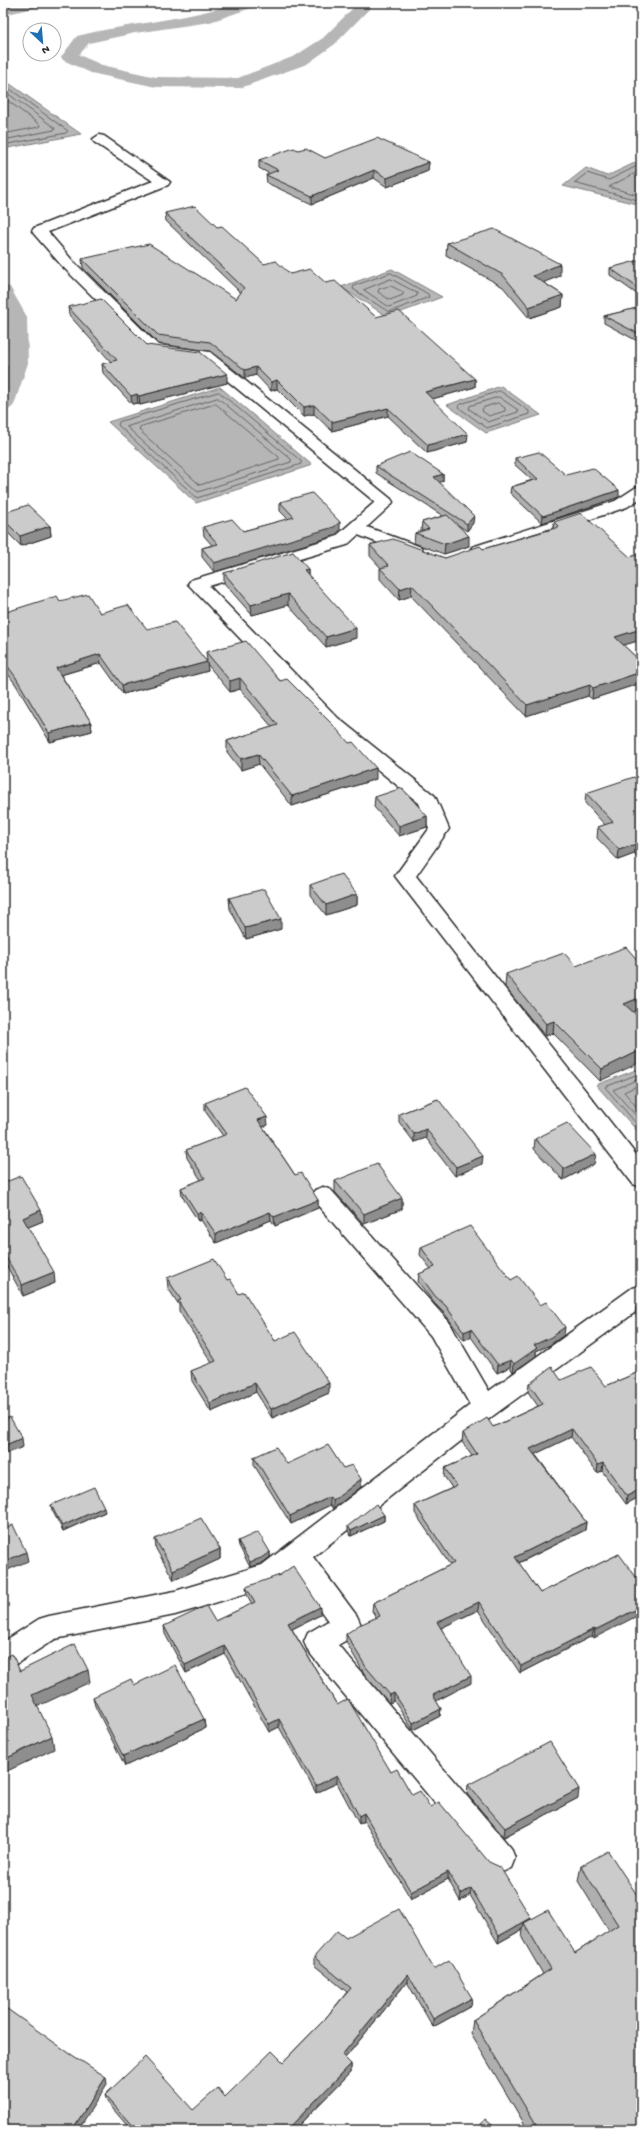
<svg xmlns="http://www.w3.org/2000/svg" width="644" height="2133" font-family="'Gochi Hand',sans-serif">
<style>
.water{fill:#b6b6b6;stroke:#7e7e7e}
.lines{fill:none;stroke-linecap:round;stroke-linejoin:round}
.shore{stroke:#636363;stroke-width:1}
.canal{fill:#b6b6b6;fill-rule:evenodd}
.minor-casing{stroke:#2b2b2b;stroke-width:3}
.minor{fill:#fff;fill-rule:evenodd}
.wall{fill:#afafaf;stroke:#2b2b2b}
.shaded-wall{fill:#8e8e8e;stroke:#2b2b2b}
.building{fill:#cbcbcb;stroke:#2b2b2b}
</style>
<rect width="100%" height="100%" fill="#fff"/>
<filter id="ink" filterUnits="userSpaceOnUse"><feTurbulence type="fractalNoise" baseFrequency=".025" numOctaves="2"/><feDisplacementMap in="SourceGraphic" scale="8" xChannelSelector="R" yChannelSelector="G"/><feConvolveMatrix kernelMatrix="1 2 1 2 8 2 1 2 1" color-interpolation-filters="sRGB"/></filter>
<g filter="url(#ink)">
<!-- water -->
<path class="water" d="M 3,79 L 81,134 L 3,149 Z
M 641,160 L 641,205 L 563,186 L 586,168 L 607,176 Z
M 392,269 L 442,297 L 388,317 L 341,287 Z
M 501,386 L 541,415 L 486,433 L 447,405 Z
M 220,387 L 312,465 L 196,503 L 108,422 Z
M 641,1068 L 641,1135 L 596,1085 Z"/>
<g class="lines">
<!-- shore -->
<path class="shore" d="M 3,84 L 68,131 L 66,133 L 3,145
M 3,90 L 55,128 L 54,130 L 3,140
M 3,97 L 40,125 L 39,127 L 3,134
M 641,164 L 609,180 L 587,173 L 574,183 L 641,201
M 641,170 L 609,187 L 641,196
M 391,273 L 428,294 L 429,297 L 389,312 L 353,289 L 354,286 Z
M 391,279 L 417,293 L 417,296 L 389,307 L 364,290 Z
M 391,286 L 403,292 L 403,295 L 390,300 L 378,292 L 379,289 Z
M 500,391 L 529,411 L 529,414 L 487,428 L 458,407 L 459,405 Z
M 219,392 L 301,461 L 301,464 L 197,498 L 118,425 L 119,422 Z
M 499,397 L 518,410 L 518,412 L 488,422 L 469,409 L 470,406 Z
M 218,398 L 291,459 L 291,462 L 198,492 L 127,427 Z
M 498,403 L 505,408 L 505,411 L 489,416 L 482,411 L 483,408 Z
M 216,404 L 279,457 L 279,459 L 200,485 L 139,430 L 140,427 Z
M 641,1073 L 605,1087 L 641,1129
M 641,1078 L 613,1090 L 641,1121
M 641,1084 L 624,1092 L 641,1112"/>
<!-- canal -->
<path class="canal" d="M 14,3 L 45,3 L 43,6 L 3,15 L 3,5 Z
M 236,3 L 259,3 L 257,6 L 210,22 L 135,33 L 89,43 L 79,55 L 102,65 L 156,77 L 238,78 L 295,56 L 323,38 L 358,3 L 375,3 L 335,44 L 307,64 L 240,88 L 156,87 L 91,73 L 63,60 L 61,57 L 77,36 C 130,23 185,20 236,3 Z
M 3,285 L 10,287 L 27,317 L 28,363 L 14,405 L 10,409 L 3,411 L 3,376 L 8,363 L 7,317 L 3,309 Z"/>
<!-- minor casing -->
<g class="minor-casing">
<path id="minor" d="M 99,135 L 104,136 L 170,182 L 168,185 L 48,232 L 72,260 L 158,345 L 210,352 L 391,499 L 393,502 L 391,505 L 367,527 L 421,547 L 423,551 L 421,555 L 409,555 L 358,535 L 347,545 L 209,586 L 338,718 L 435,796 L 449,829 L 416,876 L 641,1161 L 641,1187 L 633,1184 L 395,876 L 429,829 L 419,803 L 324,726 L 188,584 L 191,580 L 335,537 L 375,502 L 201,359 L 149,352 L 62,266 L 34,234 L 32,231 L 34,228 L 153,181 L 94,142 L 93,139 Z
M 641,486 L 641,498 L 627,507 L 484,555 L 472,555 L 470,551 L 472,547 L 615,501 L 635,488 Z
M 323,1187 L 331,1190 L 449,1322 L 489,1391 L 632,1288 L 641,1285 L 641,1308 L 494,1415 L 313,1557 L 357,1616 L 361,1625 L 357,1634 L 338,1645 L 511,1848 L 515,1858 L 511,1868 L 500,1873 L 489,1868 L 308,1651 L 304,1642 L 308,1633 L 328,1621 L 293,1572 L 280,1582 L 270,1586 L 175,1615 L 55,1639 L 13,1666 L 3,1670 L 3,1642 L 39,1619 L 49,1616 L 175,1591 L 262,1565 L 470,1405 L 431,1336 L 315,1202 L 311,1196 L 315,1190 Z"/>
</g>
<!-- minor -->
<use href="#minor" class="minor"/>
</g>
<!-- wall -->
<path class="wall" d="M 298,150 L 325,158 L 429,162 L 428,171 L 387,187 L 374,178 L 312,204 L 267,183 L 266,175 L 270,174 L 259,168 L 259,160 Z
M 165,213 L 217,227 L 264,264 L 290,274 L 326,283 L 376,317 L 475,379 L 475,387 L 432,399 L 467,442 L 427,453 L 388,416 L 332,431 L 314,414 L 304,416 L 277,389 L 271,391 L 256,375 L 245,378 L 210,351 L 159,344 L 83,268 L 82,259 L 236,299 L 241,293 L 166,221 Z
M 447,243 L 560,276 L 543,282 L 563,295 L 562,307 L 529,318 L 503,287 L 446,255 Z
M 641,261 L 641,297 L 610,275 L 610,268 Z
M 68,307 L 147,345 L 227,383 L 140,405 L 138,403 L 132,404 L 103,373 L 102,364 L 111,362 L 69,315 Z
M 641,307 L 641,343 L 604,323 L 604,316 Z
M 515,458 L 566,475 L 619,497 L 542,523 L 510,493 L 511,487 L 532,480 L 515,465 Z
M 376,466 L 443,474 L 443,481 L 439,482 L 473,523 L 467,531 L 458,525 L 469,546 L 444,554 L 414,543 L 415,533 L 421,531 L 422,522 L 443,516 L 376,473 Z
M 280,502 L 340,531 L 334,536 L 214,572 L 202,557 L 202,548 L 212,545 L 204,536 L 203,527 L 243,531 L 288,519 L 280,511 Z
M 3,513 L 50,526 L 51,536 L 21,546 L 3,528 Z
M 554,522 L 630,557 L 641,554 L 641,640 L 623,645 L 641,662 L 641,683 L 592,699 L 588,696 L 526,716 L 411,596 L 399,600 L 380,579 L 380,568 L 381,568 L 370,556 L 370,545 L 445,558 L 483,549 L 553,528 Z
M 308,569 L 308,575 L 356,638 L 326,647 L 288,605 L 252,615 L 224,583 L 224,573 Z
M 60,601 L 100,613 L 147,629 L 207,661 L 206,652 L 280,681 L 376,779 L 292,806 L 259,764 L 241,770 L 227,752 L 227,741 L 272,727 L 240,689 L 230,692 L 207,664 L 208,671 L 123,694 L 101,663 L 61,675 L 91,722 L 92,731 L 50,742 L 16,685 L 3,667 L 3,613 Z
M 641,784 L 641,862 L 634,854 L 618,860 L 597,838 L 598,827 L 605,825 L 585,803 L 586,793 Z
M 375,797 L 427,816 L 427,827 L 399,836 L 374,807 Z
M 310,885 L 357,894 L 357,905 L 326,915 L 310,895 Z
M 229,898 L 281,929 L 246,939 L 230,909 Z
M 641,964 L 641,1009 L 633,1012 L 600,1081 L 553,1033 L 545,1036 L 505,987 L 506,974 L 576,966 Z
M 438,1099 L 482,1164 L 455,1176 L 426,1138 L 414,1142 L 399,1122 L 399,1114 Z
M 205,1103 L 268,1125 L 263,1127 L 295,1175 L 318,1200 L 318,1208 L 275,1226 L 271,1220 L 216,1243 L 201,1220 L 198,1221 L 182,1196 L 181,1188 L 201,1180 L 187,1158 L 186,1150 L 223,1136 L 205,1111 Z
M 535,1139 L 594,1164 L 563,1180 L 534,1149 Z
M 335,1181 L 402,1198 L 402,1209 L 364,1224 L 335,1192 Z
M 3,1183 L 43,1221 L 28,1227 L 55,1283 L 23,1296 L 3,1259 Z
M 421,1247 L 511,1280 L 540,1305 L 564,1335 L 550,1345 L 536,1351 L 536,1356 L 513,1372 L 510,1367 L 497,1373 L 471,1337 L 464,1340 L 445,1314 L 435,1304 L 418,1282 L 419,1274 L 431,1269 L 420,1255 Z
M 167,1278 L 227,1280 L 239,1294 L 275,1341 L 329,1393 L 272,1418 L 256,1392 L 211,1412 L 192,1381 L 191,1371 L 212,1363 L 179,1311 L 179,1305 L 168,1288 Z
M 641,1304 L 641,1321 L 635,1314 L 636,1306 Z
M 641,1371 L 641,1496 L 626,1504 L 602,1471 L 597,1473 L 571,1437 L 535,1454 L 586,1522 L 585,1530 L 519,1563 L 540,1593 L 619,1554 L 594,1638 L 592,1636 L 520,1673 L 478,1610 L 441,1628 L 471,1683 L 436,1701 L 441,1709 L 440,1716 L 413,1730 L 394,1701 L 389,1703 L 365,1675 L 346,1642 L 346,1634 L 376,1617 L 372,1611 L 373,1603 L 450,1565 L 415,1513 L 415,1505 L 452,1488 L 444,1476 L 445,1468 L 472,1456 L 462,1442 L 463,1433 L 493,1427 L 538,1406 L 528,1392 L 529,1384 L 561,1380 L 606,1386 Z
M 254,1457 L 287,1464 L 343,1468 L 361,1487 L 333,1509 L 330,1505 L 291,1524 L 254,1465 Z
M 51,1505 L 105,1512 L 63,1531 L 52,1510 Z
M 384,1515 L 384,1521 L 351,1536 L 348,1531 L 348,1526 Z
M 155,1539 L 220,1549 L 220,1559 L 174,1580 L 156,1549 Z
M 238,1541 L 270,1552 L 270,1557 L 261,1564 L 250,1567 L 239,1546 Z
M 246,1587 L 320,1615 L 292,1629 L 337,1705 L 391,1772 L 412,1795 L 430,1807 L 531,1918 L 531,1920 L 575,1953 L 609,1931 L 578,1881 L 581,1866 L 641,1901 L 641,2130 L 528,2130 L 471,2034 L 473,2020 L 543,1974 L 522,1938 L 523,1929 L 498,1943 L 470,1895 L 460,1901 L 448,1879 L 411,1899 L 364,1821 L 359,1824 L 337,1783 L 316,1793 L 279,1727 L 269,1732 L 225,1654 L 186,1673 L 165,1634 L 164,1626 L 215,1621 L 252,1604 L 247,1595 Z
M 93,1697 L 204,1719 L 205,1728 L 125,1766 L 95,1706 Z
M 468,1785 L 578,1798 L 504,1837 L 467,1794 Z
M 346,1938 L 434,1969 L 472,1998 L 471,2006 L 433,2027 L 407,1982 L 345,2058 L 351,2064 L 351,2072 L 294,2130 L 131,2130 L 107,2102 L 105,2095 L 193,2110 L 225,2097 L 283,2062 L 324,2020 L 347,1992 L 314,1965 L 314,1957 Z"/>
<!-- shaded-wall -->
<path class="shaded-wall" d="M 429,162 L 428,171 L 387,187 L 387,178 Z
M 374,170 L 374,178 L 312,204 L 312,196 Z
M 560,264 L 560,276 L 532,287 L 533,276 Z
M 563,295 L 562,307 L 529,318 L 529,307 Z
M 256,367 L 256,375 L 245,378 L 245,370 Z
M 227,374 L 227,383 L 140,405 L 139,396 Z
M 475,379 L 475,387 L 425,401 L 425,392 Z
M 277,380 L 277,389 L 271,391 L 271,382 Z
M 137,394 L 138,403 L 132,404 L 131,396 Z
M 314,405 L 314,414 L 304,416 L 304,407 Z
M 388,408 L 388,416 L 332,431 L 332,422 Z
M 468,434 L 467,442 L 427,453 L 428,445 Z
M 443,474 L 443,481 L 434,485 L 434,477 Z
M 619,490 L 619,497 L 542,523 L 543,516 Z
M 474,516 L 473,523 L 467,531 L 467,524 Z
M 340,522 L 340,531 L 334,536 L 214,572 L 214,563 Z
M 50,526 L 51,536 L 21,546 L 20,536 Z
M 469,536 L 469,546 L 444,554 L 445,544 Z
M 308,569 L 308,579 L 304,570 Z
M 412,585 L 411,596 L 399,600 L 400,589 Z
M 288,594 L 288,605 L 252,615 L 251,605 Z
M 356,628 L 356,638 L 326,647 L 326,637 Z
M 641,629 L 641,640 L 614,648 L 615,637 Z
M 100,654 L 101,663 L 57,676 L 56,668 Z
M 207,662 L 208,671 L 123,694 L 122,685 Z
M 641,672 L 641,683 L 592,699 L 593,688 Z
M 240,678 L 240,689 L 230,692 L 230,681 Z
M 590,685 L 588,696 L 526,716 L 527,705 Z
M 91,722 L 92,731 L 50,742 L 49,733 Z
M 258,754 L 259,764 L 241,770 L 241,759 Z
M 376,768 L 376,779 L 292,806 L 292,796 Z
M 427,816 L 427,827 L 399,836 L 399,826 Z
M 636,844 L 634,854 L 618,860 L 619,850 Z
M 357,894 L 357,905 L 326,915 L 326,905 Z
M 281,919 L 281,929 L 246,939 L 245,928 Z
M 641,997 L 641,1009 L 623,1016 L 624,1004 Z
M 554,1021 L 553,1033 L 545,1036 L 546,1024 Z
M 641,1050 L 641,1062 L 600,1081 L 602,1069 Z
M 267,1117 L 268,1125 L 258,1129 L 258,1120 Z
M 426,1129 L 426,1138 L 414,1142 L 414,1134 Z
M 596,1154 L 594,1164 L 563,1180 L 564,1169 Z
M 483,1156 L 482,1164 L 455,1176 L 456,1167 Z
M 402,1198 L 402,1209 L 364,1224 L 364,1214 Z
M 318,1200 L 318,1208 L 275,1226 L 274,1217 Z
M 41,1210 L 43,1221 L 24,1229 L 23,1218 Z
M 201,1212 L 201,1220 L 198,1221 L 197,1213 Z
M 270,1212 L 271,1220 L 216,1243 L 216,1234 Z
M 54,1272 L 55,1283 L 23,1296 L 22,1285 Z
M 565,1327 L 564,1335 L 550,1345 L 536,1351 L 536,1356 L 513,1372 L 514,1364 L 534,1345 Z
M 471,1329 L 471,1337 L 464,1340 L 464,1332 Z
M 511,1360 L 510,1367 L 497,1373 L 498,1365 Z
M 255,1383 L 256,1392 L 211,1412 L 210,1403 Z
M 329,1383 L 329,1393 L 272,1418 L 271,1409 Z
M 572,1429 L 571,1437 L 529,1457 L 530,1449 Z
M 22,1438 L 23,1447 L 3,1455 L 3,1446 Z
M 603,1463 L 602,1471 L 597,1473 L 598,1465 Z
M 361,1479 L 361,1487 L 333,1509 L 333,1501 Z
M 641,1489 L 641,1496 L 626,1504 L 627,1496 Z
M 330,1497 L 330,1505 L 291,1524 L 290,1516 Z
M 104,1507 L 105,1512 L 63,1531 L 62,1526 Z
M 384,1515 L 384,1521 L 351,1536 L 351,1531 Z
M 586,1522 L 585,1530 L 514,1565 L 515,1557 Z
M 220,1549 L 220,1559 L 174,1580 L 173,1570 Z
M 26,1552 L 28,1561 L 3,1572 L 3,1562 Z
M 270,1552 L 270,1557 L 261,1564 L 250,1567 L 250,1562 Z
M 479,1602 L 478,1610 L 437,1630 L 437,1622 Z
M 320,1607 L 320,1615 L 288,1631 L 288,1623 Z
M 641,1607 L 641,1614 L 594,1638 L 595,1630 Z
M 594,1629 L 592,1636 L 520,1673 L 521,1666 Z
M 225,1646 L 225,1654 L 186,1673 L 185,1665 Z
M 88,1670 L 90,1682 L 34,1708 L 32,1695 Z
M 471,1676 L 471,1683 L 432,1703 L 433,1695 Z
M 394,1693 L 394,1701 L 389,1703 L 390,1695 Z
M 441,1709 L 440,1716 L 413,1730 L 413,1723 Z
M 204,1719 L 205,1728 L 125,1766 L 123,1756 Z
M 279,1719 L 279,1727 L 269,1732 L 269,1724 Z
M 52,1736 L 54,1749 L 3,1773 L 3,1760 Z
M 337,1775 L 337,1783 L 316,1793 L 316,1786 Z
M 579,1789 L 578,1798 L 504,1837 L 505,1828 Z
M 364,1813 L 364,1821 L 359,1824 L 359,1816 Z
M 448,1872 L 448,1879 L 411,1899 L 411,1892 Z
M 471,1888 L 470,1895 L 460,1901 L 461,1894 Z
M 531,1918 L 530,1925 L 524,1923 L 523,1929 L 498,1943 L 499,1936 Z
M 408,1974 L 407,1982 L 342,2062 L 342,2055 Z
M 472,1998 L 471,2006 L 433,2027 L 433,2019 Z
M 351,2064 L 351,2072 L 294,2130 L 287,2130 Z
M 106,2077 L 107,2084 L 78,2130 L 72,2130 Z"/>
<!-- building -->
<path class="building" d="M 377,138 L 429,162 L 387,178 L 374,170 L 312,196 L 266,175 L 278,170 L 259,160 L 294,148 L 298,150 L 306,148 L 325,158 Z
M 195,206 L 217,227 L 222,226 L 264,264 L 276,261 L 290,274 L 310,269 L 326,283 L 335,281 L 376,317 L 399,311 L 475,379 L 425,392 L 468,434 L 428,445 L 388,408 L 332,422 L 314,405 L 304,407 L 277,380 L 271,382 L 256,367 L 245,370 L 210,342 L 158,335 L 82,259 L 149,244 L 236,299 L 244,288 L 165,213 Z
M 494,229 L 560,264 L 533,276 L 563,295 L 529,307 L 503,275 L 447,243 Z
M 640,260 L 641,261 L 641,290 L 610,268 Z
M 101,299 L 147,345 L 200,352 L 227,374 L 139,396 L 137,394 L 131,396 L 102,364 L 117,360 L 68,307 Z
M 641,307 L 641,335 L 604,316 Z
M 410,452 L 443,474 L 434,477 L 474,516 L 467,524 L 376,466 Z
M 539,452 L 566,475 L 593,468 L 619,490 L 543,516 L 511,487 L 538,479 L 515,458 Z
M 312,493 L 340,522 L 334,527 L 214,563 L 202,548 L 218,544 L 203,527 L 232,519 L 243,531 L 294,517 L 280,502 Z
M 28,505 L 50,526 L 20,536 L 3,519 L 3,513 Z
M 581,513 L 630,557 L 641,554 L 641,629 L 615,637 L 641,662 L 641,672 L 593,688 L 590,685 L 527,705 L 412,585 L 400,589 L 380,568 L 389,566 L 370,545 L 393,539 L 445,558 L 480,546 L 483,549 L 559,527 L 554,522 Z
M 447,515 L 469,536 L 445,544 L 415,533 L 429,529 L 422,522 Z
M 293,552 L 308,569 L 304,570 L 356,628 L 326,637 L 288,594 L 251,605 L 224,573 Z
M 88,594 L 100,613 L 128,605 L 147,629 L 175,622 L 207,662 L 122,685 L 100,654 L 56,668 L 91,722 L 49,733 L 15,676 L 3,660 L 3,613 L 57,596 L 60,601 Z
M 246,641 L 280,681 L 287,679 L 333,725 L 349,743 L 353,742 L 376,768 L 292,796 L 258,754 L 241,759 L 227,741 L 278,725 L 240,678 L 230,681 L 206,652 Z
M 634,777 L 641,784 L 641,849 L 636,844 L 619,850 L 598,827 L 613,822 L 586,793 Z
M 402,788 L 427,816 L 399,826 L 375,797 Z
M 341,874 L 357,894 L 326,905 L 310,885 Z
M 264,889 L 281,919 L 245,928 L 229,898 Z
M 626,947 L 641,964 L 641,997 L 624,1004 L 641,1019 L 641,1050 L 602,1069 L 554,1021 L 546,1024 L 506,974 L 564,953 L 576,966 Z
M 245,1087 L 267,1117 L 258,1120 L 295,1175 L 301,1173 L 318,1200 L 274,1217 L 270,1212 L 216,1234 L 201,1212 L 197,1213 L 181,1188 L 205,1178 L 186,1150 L 227,1134 L 205,1103 Z
M 438,1099 L 483,1156 L 456,1167 L 426,1129 L 414,1134 L 399,1114 Z
M 567,1123 L 596,1154 L 564,1169 L 535,1139 Z
M 377,1164 L 402,1198 L 364,1214 L 335,1181 Z
M 21,1176 L 41,1210 L 23,1218 L 54,1272 L 22,1285 L 3,1252 L 3,1183 Z
M 470,1226 L 511,1280 L 518,1276 L 540,1305 L 546,1302 L 565,1327 L 551,1337 L 534,1345 L 537,1348 L 514,1364 L 511,1360 L 498,1365 L 471,1329 L 464,1332 L 446,1306 L 435,1296 L 419,1274 L 435,1267 L 421,1247 Z
M 214,1259 L 227,1280 L 230,1279 L 239,1294 L 244,1292 L 275,1341 L 295,1332 L 329,1383 L 271,1409 L 255,1383 L 210,1403 L 191,1371 L 216,1361 L 178,1301 L 181,1300 L 167,1278 Z
M 641,1304 L 641,1311 L 636,1306 Z
M 552,1367 L 561,1380 L 591,1367 L 606,1386 L 641,1371 L 641,1489 L 627,1496 L 603,1463 L 598,1465 L 572,1429 L 530,1449 L 586,1522 L 515,1557 L 540,1593 L 619,1554 L 636,1577 L 641,1575 L 641,1607 L 595,1630 L 594,1629 L 521,1666 L 479,1602 L 437,1622 L 471,1676 L 433,1695 L 441,1709 L 413,1723 L 394,1693 L 390,1695 L 366,1667 L 346,1634 L 359,1625 L 380,1616 L 373,1603 L 454,1563 L 415,1505 L 457,1486 L 445,1468 L 477,1454 L 463,1433 L 487,1418 L 493,1427 L 543,1404 L 529,1384 Z
M 3,1415 L 5,1419 L 10,1417 L 22,1438 L 3,1446 Z
M 328,1445 L 343,1468 L 352,1465 L 361,1479 L 333,1501 L 330,1497 L 290,1516 L 254,1457 L 276,1447 L 287,1464 Z
M 94,1487 L 104,1507 L 62,1526 L 51,1505 Z
M 376,1504 L 384,1515 L 351,1531 L 348,1526 Z
M 201,1518 L 220,1549 L 173,1570 L 155,1539 Z
M 13,1525 L 26,1552 L 3,1562 L 3,1530 Z
M 258,1532 L 270,1552 L 261,1558 L 250,1562 L 238,1541 Z
M 293,1566 L 320,1607 L 288,1623 L 337,1705 L 348,1699 L 391,1772 L 397,1769 L 412,1795 L 420,1791 L 430,1807 L 439,1802 L 489,1862 L 500,1867 L 531,1918 L 499,1936 L 471,1888 L 461,1894 L 448,1872 L 411,1892 L 364,1813 L 359,1816 L 337,1775 L 316,1786 L 279,1719 L 269,1724 L 225,1646 L 185,1665 L 164,1626 L 206,1606 L 215,1621 L 255,1602 L 246,1587 L 280,1575 Z
M 75,1644 L 88,1670 L 32,1695 L 52,1736 L 3,1760 L 3,1658 L 12,1654 L 20,1671 Z
M 175,1665 L 204,1719 L 123,1756 L 93,1697 L 131,1679 L 134,1685 Z
M 550,1742 L 579,1789 L 505,1828 L 468,1785 Z
M 608,1851 L 641,1901 L 641,2130 L 539,2130 L 473,2020 L 551,1969 L 524,1923 L 548,1910 L 575,1953 L 618,1925 L 581,1866 Z
M 399,1909 L 434,1969 L 449,1960 L 472,1998 L 433,2019 L 408,1974 L 342,2055 L 351,2064 L 287,2130 L 136,2130 L 105,2095 L 145,2057 L 193,2110 L 218,2088 L 225,2097 L 272,2051 L 283,2062 L 324,2020 L 351,1988 L 314,1957 L 337,1931 L 346,1938 Z
M 3,2006 L 69,2053 L 106,2077 L 72,2130 L 6,2130 L 3,2128 Z
M 485,2119 L 498,2130 L 477,2130 Z"/>
</g>
<!-- margin -->
<rect width="644" height="2133" fill="none" stroke="#fff" stroke-width="16"/>
<rect x="8" y="8" width="628" height="2117" fill="none" stroke="#2b2b2b" stroke-width="1.5" filter="url(#ink)"/>
<!-- north arrow -->
<g transform="translate(42 42) rotate(154)"><circle r="19" fill="#ffffff" stroke="#aaaaaa"/>
<path d="M0-3L7 15L0 10L-7 15Z" fill="#1f6fb2"/>
<text y="-6" font-size="11" font-weight="bold" text-anchor="middle" fill="#2b2b2b">N</text>
</g>
</svg>
